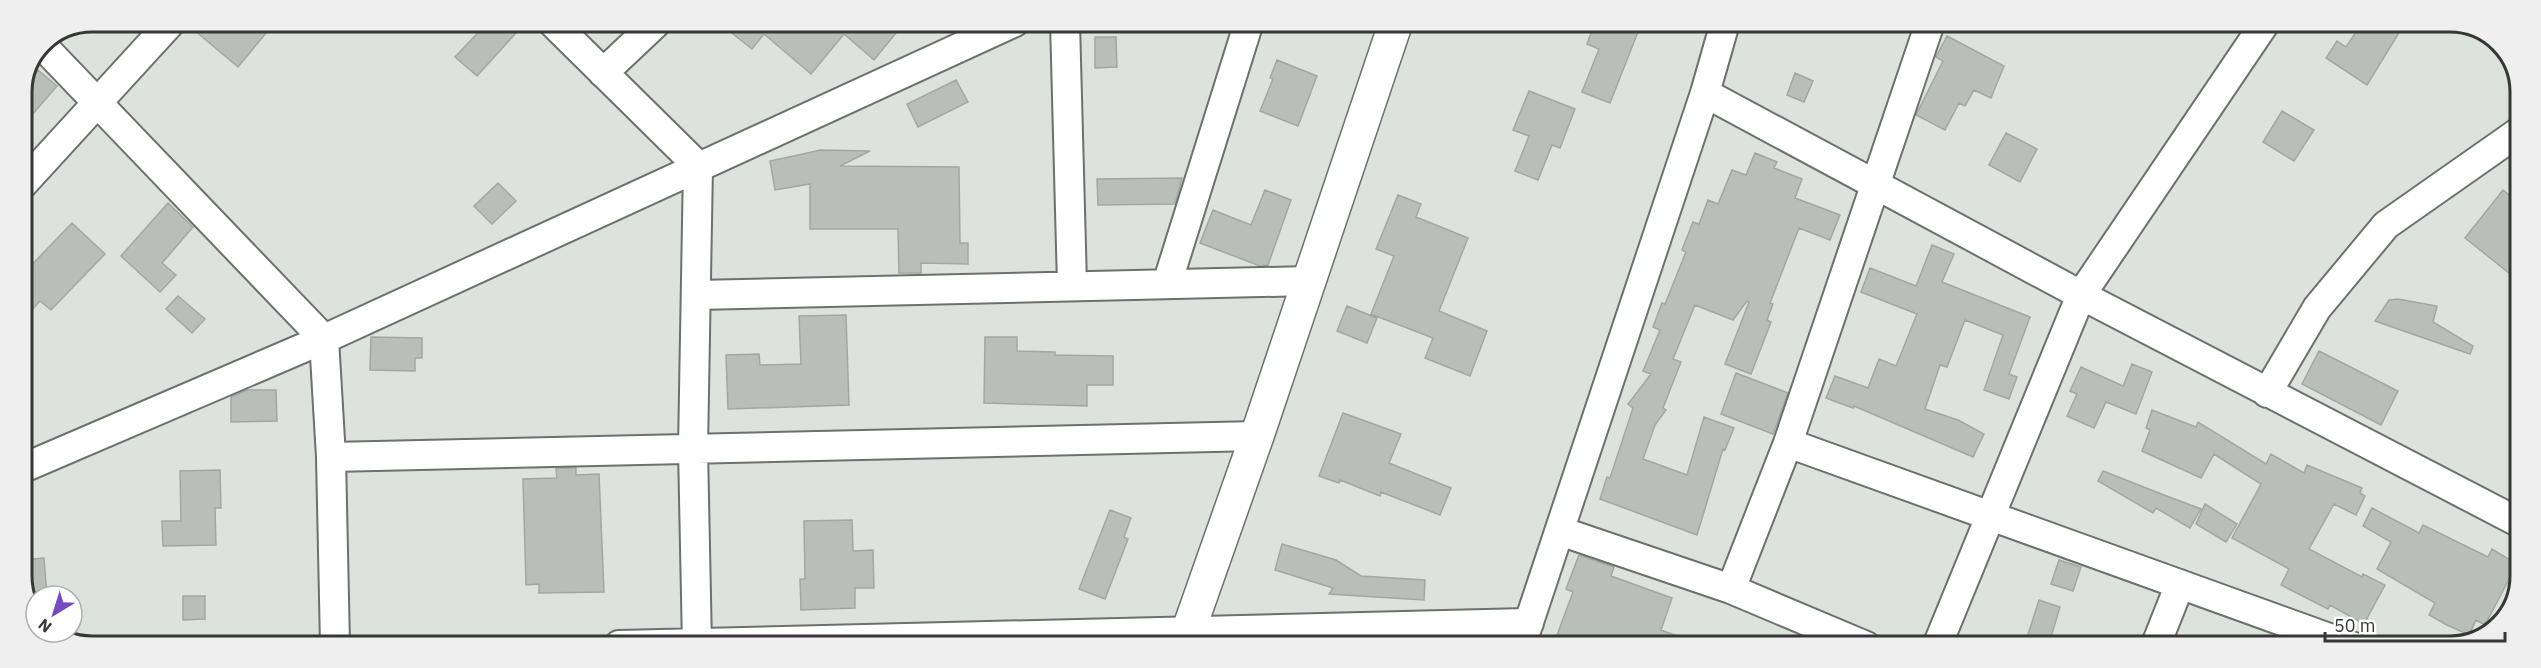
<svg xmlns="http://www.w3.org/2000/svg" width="2541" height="668" font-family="'IBM Plex Sans',sans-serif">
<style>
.building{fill:#b8bfb8;stroke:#a1a8a1;stroke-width:1.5}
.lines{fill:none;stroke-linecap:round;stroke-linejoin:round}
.street-casing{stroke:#6b716b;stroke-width:32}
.secondary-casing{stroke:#6b716b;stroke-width:36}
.street{stroke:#fff;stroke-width:28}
.secondary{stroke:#fff;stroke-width:33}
.rim{fill:none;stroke:#353835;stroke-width:3}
</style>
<rect width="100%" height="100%" fill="#dce3dc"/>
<!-- building -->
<path class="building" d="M 188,21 L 276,21 L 238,67 L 188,25 Z
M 489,21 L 527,21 L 477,76 L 455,57 Z
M 718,22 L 905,22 L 874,60 L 844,34 L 811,74 L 764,34 L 752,49 Z
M 1595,22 L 1615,22 L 1638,32 L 1610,103 L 1582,92 L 1599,49 L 1587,44 Z
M 2362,23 L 2405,23 L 2367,85 L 2326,58 L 2337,41 L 2346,47 Z
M 1947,36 L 2004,66 L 1991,98 L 1974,90 L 1965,106 L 1959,103 L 1945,130 L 1916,115 L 1943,61 L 1936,57 Z
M 1095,37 L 1116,37 L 1117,67 L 1095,68 Z
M 1277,60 L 1317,76 L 1298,126 L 1260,111 L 1273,79 L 1270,78 Z
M 38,70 L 57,86 L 32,115 L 21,104 L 21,92 Z
M 1795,73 L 1813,81 L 1804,102 L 1787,95 Z
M 956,80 L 968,102 L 918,127 L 907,104 Z
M 1529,91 L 1575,109 L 1560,148 L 1552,145 L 1538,180 L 1515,171 L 1529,136 L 1513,130 Z
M 2282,111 L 2314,130 L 2294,161 L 2263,142 Z
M 2006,133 L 2037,149 L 2020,182 L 1989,165 Z
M 821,150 L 870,151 L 840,166 L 959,167 L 960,243 L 968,243 L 968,264 L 921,263 L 921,273 L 899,273 L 898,229 L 810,229 L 810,184 L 775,190 L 770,161 Z
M 1755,153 L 1777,162 L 1774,168 L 1802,179 L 1795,198 L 1840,215 L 1830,240 L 1799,228 L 1770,303 L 1773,304 L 1767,320 L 1771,322 L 1751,374 L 1725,364 L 1749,302 L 1747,301 L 1733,320 L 1695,305 L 1673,359 L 1681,362 L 1663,408 L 1666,410 L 1655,425 L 1643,459 L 1687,475 L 1704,417 L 1734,428 L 1725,450 L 1723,449 L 1697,535 L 1600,499 L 1607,477 L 1610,478 L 1633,408 L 1628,404 L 1651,374 L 1643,371 L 1660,330 L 1653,327 L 1662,303 L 1665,304 L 1686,252 L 1682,250 L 1693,222 L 1699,224 L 1708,200 L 1718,204 L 1732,170 L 1746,175 Z
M 1182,178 L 1175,204 L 1098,205 L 1097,179 Z
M 498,183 L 516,201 L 492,224 L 474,206 Z
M 1265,190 L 1291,200 L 1268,265 L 1260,266 L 1200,243 L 1213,210 L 1251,225 Z
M 2503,190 L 2519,203 L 2519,281 L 2465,238 Z
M 1398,195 L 1421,204 L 1416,217 L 1468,238 L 1439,311 L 1487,331 L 1470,376 L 1425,358 L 1433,338 L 1371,314 L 1394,256 L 1376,249 Z
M 168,203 L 193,227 L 162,263 L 176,275 L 160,292 L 121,256 Z
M 72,223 L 105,254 L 51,310 L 40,301 L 21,322 L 21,276 Z
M 1932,245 L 1954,254 L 1942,282 L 2030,317 L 2009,374 L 2017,377 L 2009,399 L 1984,390 L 2003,335 L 1965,320 L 1947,367 L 1940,365 L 1925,409 L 1958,420 L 1984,434 L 1973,457 L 1854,406 L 1853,408 L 1826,398 L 1835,376 L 1868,388 L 1879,359 L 1896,366 L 1917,314 L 1861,292 L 1870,268 L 1916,286 Z
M 178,296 L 205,319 L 192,333 L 166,309 Z
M 2398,299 L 2437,306 L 2433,322 L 2473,346 L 2470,354 L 2375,321 L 2389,300 Z
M 1347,306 L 1377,318 L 1367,343 L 1337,331 Z
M 846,315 L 849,405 L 728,409 L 726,355 L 759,354 L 760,365 L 801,364 L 799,316 Z
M 371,337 L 422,338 L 422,358 L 415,358 L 415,371 L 370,370 Z
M 985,337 L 1017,337 L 1017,351 L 1055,352 L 1055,355 L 1113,356 L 1113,385 L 1087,385 L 1087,406 L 984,403 Z
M 2319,351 L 2398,391 L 2381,425 L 2302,384 Z
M 2132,364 L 2152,372 L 2136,414 L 2106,402 L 2094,428 L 2067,416 L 2077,394 L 2070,391 L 2081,367 L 2123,386 Z
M 1736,373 L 1788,393 L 1773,434 L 1721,414 Z
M 247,390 L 276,390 L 277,421 L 231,422 L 231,397 Z
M 2152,410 L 2196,427 L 2198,422 L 2266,464 L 2271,454 L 2304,473 L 2307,465 L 2362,488 L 2360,493 L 2365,496 L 2356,515 L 2334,504 L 2309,549 L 2362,577 L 2363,574 L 2385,585 L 2364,624 L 2330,605 L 2328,609 L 2281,585 L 2289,569 L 2232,538 L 2261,484 L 2214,454 L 2201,478 L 2142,451 L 2150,430 L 2146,428 Z
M 1343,413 L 1401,434 L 1389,463 L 1451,488 L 1440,515 L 1381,492 L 1380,496 L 1340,480 L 1339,483 L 1319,476 Z
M 556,468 L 576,468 L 576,475 L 599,474 L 604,592 L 539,593 L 539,584 L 526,585 L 523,479 L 557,478 Z
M 220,470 L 221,508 L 215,508 L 216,545 L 163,546 L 162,521 L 181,521 L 180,471 Z
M 2103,471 L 2164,495 L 2201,509 L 2190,528 L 2156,508 L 2153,513 L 2098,481 Z
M 2205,504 L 2237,524 L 2226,542 L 2196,524 Z
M 2372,508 L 2419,533 L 2423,525 L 2488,557 L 2492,549 L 2517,564 L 2485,625 L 2476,620 L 2469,635 L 2447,625 L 2429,615 L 2435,603 L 2377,569 L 2391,542 L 2363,526 Z
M 1110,510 L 1131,518 L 1124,537 L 1128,539 L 1105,599 L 1079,589 Z
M 852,520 L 853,551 L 873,550 L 874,588 L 855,588 L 855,608 L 801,610 L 800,579 L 805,579 L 804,521 Z
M 1282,544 L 1336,560 L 1361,576 L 1425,580 L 1424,600 L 1329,594 L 1333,588 L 1275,570 Z
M 1579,555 L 1614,567 L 1611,576 L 1672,598 L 1661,630 L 1699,644 L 1699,646 L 1553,646 L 1573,592 L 1566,589 Z
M 44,558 L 47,596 L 27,596 L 21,581 L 21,560 Z
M 2059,560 L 2081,567 L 2073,591 L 2051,584 Z
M 183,596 L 205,596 L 205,619 L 183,620 Z
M 2039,600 L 2060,607 L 2048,647 L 2024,647 Z"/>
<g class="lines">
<!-- street casing -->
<g class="street-casing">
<path id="street" d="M 551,21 L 698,166 L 693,449 L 697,645
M 1065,22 L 1072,285
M 41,44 L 324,339 L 331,457 L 335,645
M 603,73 L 657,22
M 1705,93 L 2081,295 L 2518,522
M 21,186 L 172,21
M 1167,284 L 1249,22
M 697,295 L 1309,281
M 2267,393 L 2317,308 L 2386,225 L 2520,131
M 1788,443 L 2354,647
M 331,457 L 1257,436
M 21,469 L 324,339 L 1015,22
M 1560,531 L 1731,589 L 1866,646
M 1731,589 L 1788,443 L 1930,23
M 619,645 L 1529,623
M 1521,646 L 1705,93 L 1725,23
M 1937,646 L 2081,295 L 2265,23
M 2155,647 L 2180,584"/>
</g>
<!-- secondary casing -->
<g class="secondary-casing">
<path id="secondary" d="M 1183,646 L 1257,436 L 1396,22"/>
</g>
<!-- street -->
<use href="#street" class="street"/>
<!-- secondary -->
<use href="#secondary" class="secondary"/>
</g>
<!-- crop -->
<path d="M0 0H2541V668H0ZM92 32H2450A60 60 0 0 1 2510 92V576A60 60 0 0 1 2450 636H92A60 60 0 0 1 32 576V92A60 60 0 0 1 92 32Z" fill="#efefef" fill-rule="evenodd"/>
<path class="rim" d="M92 32H2450A60 60 0 0 1 2510 92V576A60 60 0 0 1 2450 636H92A60 60 0 0 1 32 576V92A60 60 0 0 1 92 32Z"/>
<!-- north arrow -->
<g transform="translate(54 614) rotate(218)"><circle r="28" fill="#ffffff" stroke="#aeafae" stroke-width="1.5"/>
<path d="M0-4.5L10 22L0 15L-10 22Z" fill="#764ac3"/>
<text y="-9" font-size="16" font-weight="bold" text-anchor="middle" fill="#353835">N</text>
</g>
<!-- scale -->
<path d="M2325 632v9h180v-9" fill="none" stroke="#353835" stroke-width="3"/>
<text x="2334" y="632" font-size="18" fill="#353835" stroke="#ffffff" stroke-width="4.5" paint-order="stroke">50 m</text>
</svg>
